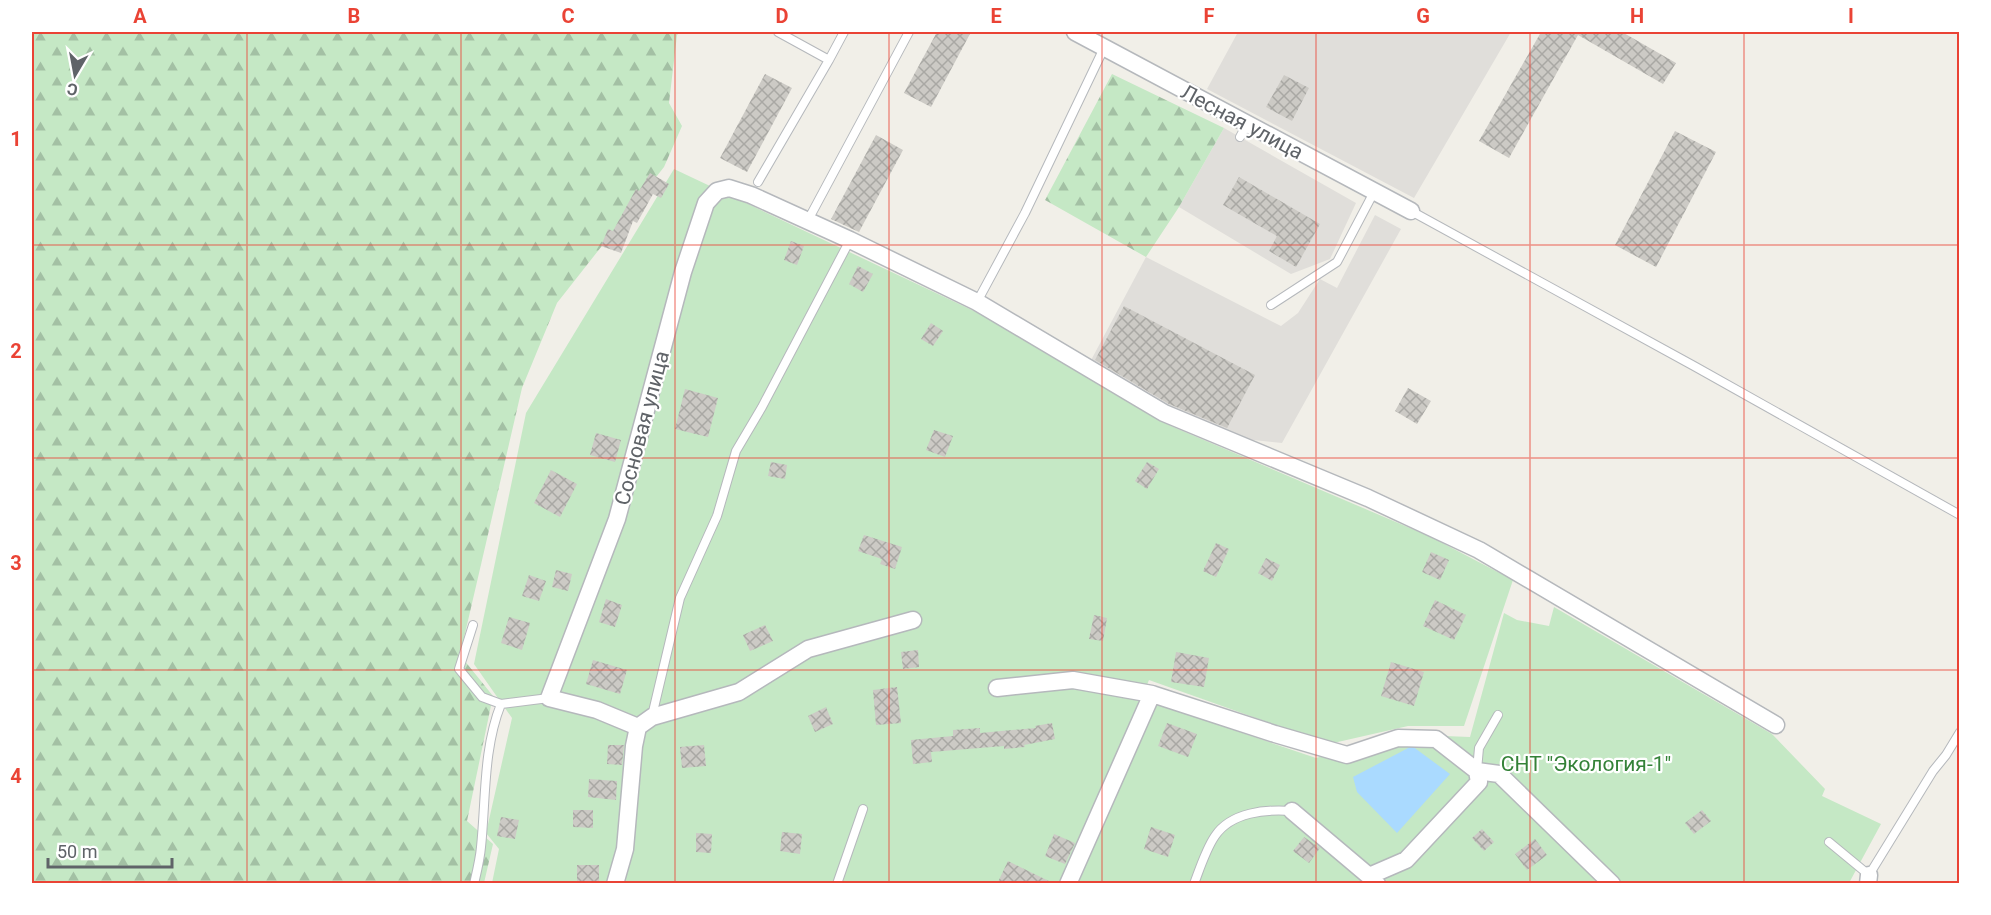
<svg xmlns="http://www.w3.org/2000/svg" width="1991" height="915" font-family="Roboto,sans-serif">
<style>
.industrial{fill:#e0deda}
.forest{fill:url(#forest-firs)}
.garden{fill:#c5e8c5}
.water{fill:#aadaff}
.building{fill:url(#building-cross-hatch)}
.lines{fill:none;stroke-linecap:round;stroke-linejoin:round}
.service-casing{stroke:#b5b8bc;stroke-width:10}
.minor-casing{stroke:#b5b8bc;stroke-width:19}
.service{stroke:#fff;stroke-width:8}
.minor{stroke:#fff;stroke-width:16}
.grid{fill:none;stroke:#ea4335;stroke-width:1.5;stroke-opacity:0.55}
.labels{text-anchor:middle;stroke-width:4.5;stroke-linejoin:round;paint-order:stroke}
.street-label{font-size:21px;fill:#5f6368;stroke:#fff}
.park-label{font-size:21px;fill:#348238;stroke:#fff}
.neatline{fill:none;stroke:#ea4335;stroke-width:2}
.grid-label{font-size:20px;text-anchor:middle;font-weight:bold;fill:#ea4335}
</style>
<defs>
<pattern id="forest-firs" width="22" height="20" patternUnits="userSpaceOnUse" patternTransform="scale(1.5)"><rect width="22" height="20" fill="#c5e8c5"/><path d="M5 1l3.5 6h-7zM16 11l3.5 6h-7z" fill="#a3c0a4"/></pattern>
<pattern id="building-cross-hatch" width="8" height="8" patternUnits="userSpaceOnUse" patternTransform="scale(1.5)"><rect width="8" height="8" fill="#cccac5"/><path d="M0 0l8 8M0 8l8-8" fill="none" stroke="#a9a8a4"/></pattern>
</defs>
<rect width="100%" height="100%" fill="#f1efe8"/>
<!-- industrial -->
<path class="industrial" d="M 1238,32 L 1511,32 L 1414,198 L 1207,89 Z
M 1224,128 L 1356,203 L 1330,259 L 1291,274 L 1179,207 Z
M 1375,215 L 1401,229 L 1282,443 L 1226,437 L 1089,364 L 1146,257 L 1281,326 L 1298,313 L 1320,279 L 1337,288 Z"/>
<!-- forest -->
<path class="forest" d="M 32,32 L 680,32 L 677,35 L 669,103 L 682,126 L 664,167 L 557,303 L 522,388 L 460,655 L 493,696 L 467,821 L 493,844 L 484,883 L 32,883 Z
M 1112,74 L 1224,128 L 1179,207 L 1146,257 L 1045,200 Z"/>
<!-- garden -->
<path class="garden" d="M 674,169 L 993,320 L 1171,426 L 1431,537 L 1513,580 L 1464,726 L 1408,726 L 1329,744 L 1149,680 L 1062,883 L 492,883 L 499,849 L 486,833 L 512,718 L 474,664 L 526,413 Z
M 1554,607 L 1772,734 L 1825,789 L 1822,796 L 1881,824 L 1849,883 L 1078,884 L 1154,703 L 1316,758 L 1394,734 L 1470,737 L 1504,613 L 1517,620 L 1549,626 Z"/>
<!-- water -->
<path class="water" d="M 1412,746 L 1450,774 L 1397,833 L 1357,792 L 1353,777 Z"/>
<!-- building -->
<path class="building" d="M 937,32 L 971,32 L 931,107 L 904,93 Z
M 1541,32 L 1622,32 L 1676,63 L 1663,84 L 1578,35 L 1509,158 L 1479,141 Z
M 765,74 L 792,88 L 747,172 L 720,158 Z
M 1284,75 L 1309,88 L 1292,121 L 1266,107 Z
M 1675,131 L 1716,152 L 1656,267 L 1615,245 Z
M 876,135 L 903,150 L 859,232 L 831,219 Z
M 650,173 L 669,184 L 661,198 L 653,194 L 637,223 L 633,221 L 621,253 L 601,246 L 608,229 L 613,231 L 636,189 L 639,191 Z
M 1239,177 L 1320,224 L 1296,267 L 1269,251 L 1277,236 L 1223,205 Z
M 791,241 L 804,246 L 797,265 L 784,260 Z
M 858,266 L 873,274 L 863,292 L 849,284 Z
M 1124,306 L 1255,375 L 1227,428 L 1169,404 L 1095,360 Z
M 931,323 L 943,331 L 933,346 L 921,339 Z
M 1408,388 L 1431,401 L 1417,424 L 1395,411 Z
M 685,389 L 718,398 L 708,437 L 675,429 Z
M 934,430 L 953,436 L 945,457 L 926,450 Z
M 596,433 L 621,440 L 615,462 L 590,455 Z
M 771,462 L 787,465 L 785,479 L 768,476 Z
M 1147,462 L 1159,469 L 1147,489 L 1135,481 Z
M 551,470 L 577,484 L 560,517 L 534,503 Z
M 864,535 L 902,547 L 895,569 L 880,564 L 882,559 L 858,551 Z
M 1216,543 L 1229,549 L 1216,577 L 1203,571 Z
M 1431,552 L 1449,560 L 1440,580 L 1422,572 Z
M 1266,558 L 1280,565 L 1272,581 L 1258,573 Z
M 556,570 L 572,574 L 568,591 L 552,587 Z
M 529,575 L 546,581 L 539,601 L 522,596 Z
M 606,599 L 622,605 L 615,627 L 599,622 Z
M 1435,600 L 1466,615 L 1454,640 L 1423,626 Z
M 1094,615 L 1107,618 L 1103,641 L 1089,639 Z
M 509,617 L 530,623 L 522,650 L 501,643 Z
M 765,625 L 773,641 L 750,651 L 743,635 Z
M 918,650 L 919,667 L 903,669 L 901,652 Z
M 1176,652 L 1209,658 L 1204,687 L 1171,682 Z
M 593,660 L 627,670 L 620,694 L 586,684 Z
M 1391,662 L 1424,672 L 1414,706 L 1381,696 Z
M 897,687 L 901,723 L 876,725 L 873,690 Z
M 826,707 L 833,724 L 815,732 L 808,716 Z
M 1052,723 L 1055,739 L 1024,745 L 1025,747 L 1004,749 L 1004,746 L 931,752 L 932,762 L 913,764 L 911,740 L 953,736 L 953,730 L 980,728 L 980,733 L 1036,728 L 1035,726 Z
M 1167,723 L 1197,734 L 1188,757 L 1158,746 Z
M 608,745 L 624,745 L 622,765 L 607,764 Z
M 704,745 L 706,766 L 682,768 L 680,747 Z
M 589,779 L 617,781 L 616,800 L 588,797 Z
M 573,810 L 593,810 L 593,828 L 573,827 Z
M 1702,810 L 1711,821 L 1694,834 L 1685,823 Z
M 501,817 L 519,820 L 515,839 L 497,836 Z
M 1151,827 L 1175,835 L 1168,857 L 1144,849 Z
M 1482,829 L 1494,842 L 1484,851 L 1472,838 Z
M 782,832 L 802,834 L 800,854 L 780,851 Z
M 696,833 L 712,834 L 711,853 L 696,852 Z
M 1054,834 L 1075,843 L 1065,864 L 1045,856 Z
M 1304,837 L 1320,848 L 1309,863 L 1293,851 Z
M 1535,839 L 1547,855 L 1527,870 L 1515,854 Z
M 1008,861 L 1055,884 L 997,884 Z
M 577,865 L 599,865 L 599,884 L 577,884 Z"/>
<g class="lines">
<!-- service casing -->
<g class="service-casing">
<path id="service" d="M 829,60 L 844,32
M 1240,137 L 1247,124
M 758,182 L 829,60 L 778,32
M 1411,211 L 1694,366 L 1960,515
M 807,222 L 909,32
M 977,302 L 1025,213 L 1104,48
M 1271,305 L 1337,262 L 1374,192
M 473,625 L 459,669 L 482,697 L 501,704
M 652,716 L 680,598 L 717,516 L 736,451 L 762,407 L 850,240
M 1477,770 L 1479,748 L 1498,715
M 1829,842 L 1869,875 L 1933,771 L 1946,755 L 1960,732
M 474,884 C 477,871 480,859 481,847 C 486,799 483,749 501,704 L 549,698
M 837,884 L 863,809
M 1194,884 C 1200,868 1206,849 1215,836 C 1231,812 1266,809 1292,811"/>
</g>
<!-- minor casing -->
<g class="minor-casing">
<path id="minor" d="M 1075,32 L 1411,211
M 997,688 L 1073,680 L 1152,694
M 638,727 L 652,717 L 739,692 L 808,649 L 913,620
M 1477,771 L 1499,774 L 1612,884
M 1292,811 L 1369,876
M 615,884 L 625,849 L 634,746 L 638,727 L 597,710 L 549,698 L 617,519 L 683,272 L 706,203 L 717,191 L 729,188 L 751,195 L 850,240 L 977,302 L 1164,413 L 1368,498 L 1479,550 L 1776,725
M 1068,884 L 1152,694 L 1275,734 L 1347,755 L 1398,738 L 1436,739 L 1477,771 L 1479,782 L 1406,860 L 1369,876 L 1377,884
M 1868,884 L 1869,875"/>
</g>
<!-- service -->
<use href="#service" class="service"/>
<!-- minor -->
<use href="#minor" class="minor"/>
</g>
<!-- grid -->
<path class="grid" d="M 247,32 L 247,884M 461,32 L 461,884M 675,32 L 675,884M 889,32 L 889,884M 1102,32 L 1102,884M 1316,32 L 1316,884M 1530,32 L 1530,884M 1744,32 L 1744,884M 32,245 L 1960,245M 32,458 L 1960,458M 32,670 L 1960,670"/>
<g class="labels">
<!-- street labels -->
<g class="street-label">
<text transform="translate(1242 122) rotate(28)" y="7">Лесная улица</text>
<text transform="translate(642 428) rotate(-75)" y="7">Сосновая улица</text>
</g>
<!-- park labels -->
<g class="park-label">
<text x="1586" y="771">СНТ "Экология-1"</text>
</g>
</g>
<!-- border -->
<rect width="1991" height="915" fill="none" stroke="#ffffff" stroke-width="66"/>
<!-- north arrow -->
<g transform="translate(75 75) rotate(190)" stroke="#ffffff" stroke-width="4.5" paint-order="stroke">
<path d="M0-4.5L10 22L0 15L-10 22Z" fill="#5f6368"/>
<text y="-9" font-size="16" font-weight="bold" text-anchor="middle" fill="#5f6368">С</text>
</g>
<!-- scale -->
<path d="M48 858v9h124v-9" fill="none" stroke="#5f6368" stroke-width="3"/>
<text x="57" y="858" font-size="18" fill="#5f6368" stroke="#ffffff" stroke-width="4.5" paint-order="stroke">50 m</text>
<rect x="33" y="33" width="1925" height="849" class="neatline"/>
<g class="grid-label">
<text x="140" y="23">A</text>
<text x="354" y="23">B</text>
<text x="568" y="23">C</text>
<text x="782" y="23">D</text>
<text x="996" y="23">E</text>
<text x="1209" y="23">F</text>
<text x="1423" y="23">G</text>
<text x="1637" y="23">H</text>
<text x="1851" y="23">I</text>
<text x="16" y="146">1</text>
<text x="16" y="358">2</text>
<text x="16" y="570">3</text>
<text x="16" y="783">4</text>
</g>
</svg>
